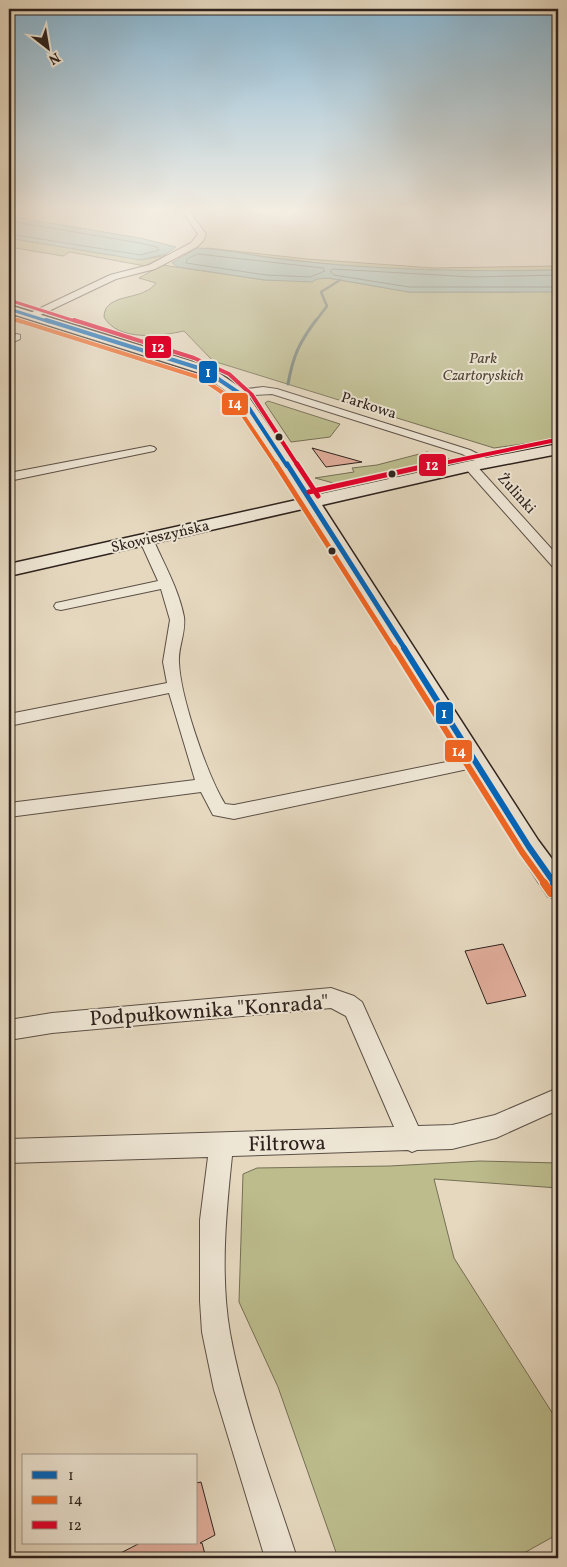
<svg xmlns="http://www.w3.org/2000/svg" width="567" height="1567" font-family="Vollkorn,serif">
<style>
.green{fill:#bcbc8d;stroke:#756f55}
.water{fill:#96b9b3;stroke:#6c7d77}
.lines{fill:none;stroke-linecap:round;stroke-linejoin:round}
.shore{stroke:#626e68;stroke-width:1}
.stream-far1{stroke:#6c7d77;stroke-width:2.5}
.stream{stroke:#6c7d77;stroke-width:3}
.building{fill:#deab98;stroke:#2e221d}
.street-casing{stroke:#5c5046;stroke-width:2}
.secondary-casing{stroke:#2e221d;stroke-width:3}
.street{fill:#eee6d5;fill-rule:evenodd}
.secondary{fill:#eee6d5;fill-rule:evenodd}
.bus-1-far4-casing{stroke:#eee6d5;stroke-width:5}
.bus-1-far3-casing{stroke:#eee6d5;stroke-width:6}
.bus-1-far2-casing{stroke:#eee6d5;stroke-width:8}
.bus-1-far1-casing{stroke:#eee6d5;stroke-width:10}
.bus-1-casing{stroke:#eee6d5;stroke-width:11}
.bus-2-far4-casing{stroke:#eee6d5;stroke-width:5}
.bus-2-far3-casing{stroke:#eee6d5;stroke-width:6}
.bus-2-far2-casing{stroke:#eee6d5;stroke-width:8}
.bus-2-far1-casing{stroke:#eee6d5;stroke-width:10}
.bus-2-casing{stroke:#eee6d5;stroke-width:11}
.bus-3-far2-casing{stroke:#eee6d5;stroke-width:5}
.bus-3-far1-casing{stroke:#eee6d5;stroke-width:6}
.bus-3-casing{stroke:#eee6d5;stroke-width:8}
.bus-1-far4{stroke:#0065bd;stroke-width:3}
.bus-1-far3{stroke:#0065bd;stroke-width:4}
.bus-1-far2{stroke:#0065bd;stroke-width:5}
.bus-1-far1{stroke:#0065bd;stroke-width:6}
.bus-1{stroke:#0065bd;stroke-width:8}
.bus-2-far4{stroke:#f26522;stroke-width:3}
.bus-2-far3{stroke:#f26522;stroke-width:4}
.bus-2-far2{stroke:#f26522;stroke-width:5}
.bus-2-far1{stroke:#f26522;stroke-width:6}
.bus-2{stroke:#f26522;stroke-width:8}
.bus-3-far2{stroke:#e4002b;stroke-width:3}
.bus-3-far1{stroke:#e4002b;stroke-width:4}
.bus-3{stroke:#e4002b;stroke-width:5}
.bus-dot{fill:#2e221d;stroke:#eee6d5;stroke-width:2}
.labels{text-anchor:middle;stroke-width:4;stroke-linejoin:round;paint-order:stroke}
.far-park-label{font-size:15px;font-style:italic;fill:#524839;stroke:#eee6d5}
.far-street-label{font-size:15px;fill:#2e221d;stroke:#eee6d5}
.near-street-label{font-size:21px;fill:#2e221d;stroke:#eee6d5}
.line-badge{stroke:#eee6d5;stroke-width:2}
.badge-label{font-size:14px;text-anchor:middle;font-weight:bold;fill:#fff}
</style>
<rect width="100%" height="100%" fill="#e5d8bf"/>
<filter id="stains"><feTurbulence type="fractalNoise" baseFrequency=".004" numOctaves="4"/><feColorMatrix values="0 0 0 0 .2 0 0 0 0 .09 0 0 0 0 .02 0 0 0 .5 -.17"/></filter>
<radialGradient id="worn" r=".72"><stop offset=".6" stop-color="#630" stop-opacity="0"/><stop offset="1" stop-color="#630" stop-opacity=".3"/></radialGradient>
<!-- green -->
<path class="green" d="M 9,238 L 104,254 L 152,258 L 167,255 L 145,266 L 70,252 L 63,256 L 9,247 Z
M 207,248 L 307,259 L 434,268 L 558,266 L 558,270 C 530,270 502,272 474,272 C 384,272 294,261 205,249 Z
M 162,265 L 265,280 L 328,278 L 409,292 L 518,292 L 529,289 L 558,290 L 558,439 L 494,448 L 213,361 L 184,331 C 161,336 118,342 104,317 C 104,296 133,299 146,291 C 150,290 153,286 156,283 L 139,278 Z
M 268,401 L 340,424 L 330,437 L 291,442 L 265,403 Z
M 427,452 L 449,459 L 337,484 L 315,478 L 354,472 L 352,468 L 377,465 Z
M 480,1161 L 558,1163 L 558,1188 L 434,1179 L 454,1258 L 558,1422 L 558,1534 L 515,1558 L 338,1558 L 278,1387 L 239,1302 L 243,1174 L 257,1168 L 390,1166 Z"/>
<!-- water -->
<path class="water" d="M 9,216 L 140,238 L 176,247 L 166,254 L 141,260 L 9,238 Z
M 197,248 C 227,249 258,257 288,260 C 378,270 468,272 558,270 L 558,292 L 409,292 L 328,278 L 317,279 L 312,282 L 265,280 L 178,267 L 172,263 Z"/>
<g class="lines">
<!-- shore -->
<path class="shore" d="M 9,221 L 140,243 L 157,247 L 159,250 L 141,255 L 9,234
M 198,254 L 323,268 L 325,271 L 310,277 L 266,275 L 186,263 L 187,259 Z
M 558,275 L 473,277 L 333,269 L 330,271 L 334,275 L 409,287 L 558,287"/>
<!-- stream-far1 -->
<path class="stream-far1" d="M 315,322 L 327,306 L 321,292 L 340,280"/>
<!-- stream -->
<path class="stream" d="M 288,384 C 293,356 299,343 316,320"/>
</g>
<!-- building -->
<path class="building" d="M 312,448 L 362,462 L 326,467 Z
M 503,944 L 526,996 L 487,1004 L 465,951 Z
M 201,1482 L 215,1535 L 200,1543 L 202,1543 L 206,1558 L 111,1558 L 140,1543 L 196,1543 L 196,1483 Z"/>
<g class="lines">
<!-- street casing -->
<g class="street-casing">
<path id="street" d="M 180,208 L 187,208 L 206,234 L 204,240 L 197,247 L 155,269 L 116,279 L 34,318 L 28,318 L 28,314 L 110,275 L 149,265 L 191,243 L 198,234 Z
M 17,334 L 20,335 L 20,339 L 9,344 L 9,337 Z
M 263,387 L 277,389 L 470,450 L 494,462 L 488,466 L 462,454 L 272,394 L 239,396 L 234,393 L 239,390 Z
M 150,446 L 154,447 L 156,449 L 154,451 L 9,481 L 9,473 Z
M 470,462 L 474,463 L 558,556 L 558,568 L 553,567 L 466,469 L 464,466 L 466,463 Z
M 146,535 L 153,539 C 164,564 179,590 184,617 C 186,633 178,647 179,662 C 180,696 207,775 225,804 L 234,805 L 476,756 L 482,758 L 485,762 L 482,766 L 234,819 L 213,815 L 201,792 L 9,817 L 9,803 L 195,780 L 169,693 L 9,726 L 9,714 L 167,683 L 163,662 L 170,620 L 161,589 L 61,610 L 56,609 L 54,606 L 56,603 L 61,602 L 158,581 L 139,539 Z
M 331,988 L 354,996 L 362,1002 L 418,1126 L 452,1125 L 495,1115 L 558,1088 L 558,1110 L 496,1138 L 452,1149 L 417,1150 L 412,1152 L 408,1150 L 232,1156 C 226,1213 220,1276 230,1333 C 244,1410 273,1484 297,1558 L 265,1558 L 214,1390 L 202,1332 L 200,1301 L 200,1220 L 208,1157 L 9,1163 L 9,1139 L 394,1127 L 346,1016 L 331,1008 L 52,1033 L 9,1040 L 9,1020 L 52,1013 Z"/>
</g>
<!-- secondary casing -->
<g class="secondary-casing">
<path id="secondary" d="M 9,305 L 210,367 L 244,390 L 316,495 L 470,461 L 558,444 L 558,454 L 470,471 L 322,505 L 538,840 L 558,867 L 558,899 L 548,896 L 520,854 L 307,508 L 9,576 L 9,564 L 301,499 L 233,396 L 200,373 L 9,313 Z"/>
</g>
<!-- street -->
<use href="#street" class="street"/>
<!-- secondary -->
<use href="#secondary" class="secondary"/>
<!-- bus-1-far4 casing -->
<g class="bus-1-far4-casing">
<path id="bus-1-far4" d="M 9,309 L 50,322"/>
</g>
<!-- bus-1-far3 casing -->
<g class="bus-1-far3-casing">
<path id="bus-1-far3" d="M 46,320 L 205,370 L 239,393 L 287,466"/>
</g>
<!-- bus-1-far2 casing -->
<g class="bus-1-far2-casing">
<path id="bus-1-far2" d="M 287,464 L 405,649"/>
</g>
<!-- bus-1-far1 casing -->
<g class="bus-1-far1-casing">
<path id="bus-1-far1" d="M 404,648 L 529,847 L 555,884"/>
</g>
<!-- bus-1 casing -->
<g class="bus-1-casing">
<path id="bus-1" d="M 554,883 L 558,888"/>
</g>
<!-- bus-2-far4 casing -->
<g class="bus-2-far4-casing">
<path id="bus-2-far4" d="M 9,318 L 21,322"/>
</g>
<!-- bus-2-far3 casing -->
<g class="bus-2-far3-casing">
<path id="bus-2-far3" d="M 17,320 L 201,378 L 232,399 L 277,466"/>
</g>
<!-- bus-2-far2 casing -->
<g class="bus-2-far2-casing">
<path id="bus-2-far2" d="M 276,464 L 394,649"/>
</g>
<!-- bus-2-far1 casing -->
<g class="bus-2-far1-casing">
<path id="bus-2-far1" d="M 394,648 L 522,852 L 545,884"/>
</g>
<!-- bus-2 casing -->
<g class="bus-2-casing">
<path id="bus-2" d="M 544,883 L 551,893"/>
</g>
<!-- bus-3-far2 casing -->
<g class="bus-3-far2-casing">
<path id="bus-3-far2" d="M 12,301 L 78,322"/>
</g>
<!-- bus-3-far1 casing -->
<g class="bus-3-far1-casing">
<path id="bus-3-far1" d="M 74,320 L 194,358 L 229,374 L 252,395 L 298,466
M 429,466 L 556,440"/>
</g>
<!-- bus-3 casing -->
<g class="bus-3-casing">
<path id="bus-3" d="M 297,464 L 318,496
M 309,492 L 435,464"/>
</g>
<!-- bus-1-far4 -->
<use href="#bus-1-far4" class="bus-1-far4"/>
<!-- bus-1-far3 -->
<use href="#bus-1-far3" class="bus-1-far3"/>
<!-- bus-1-far2 -->
<use href="#bus-1-far2" class="bus-1-far2"/>
<!-- bus-1-far1 -->
<use href="#bus-1-far1" class="bus-1-far1"/>
<!-- bus-1 -->
<use href="#bus-1" class="bus-1"/>
<!-- bus-2-far4 -->
<use href="#bus-2-far4" class="bus-2-far4"/>
<!-- bus-2-far3 -->
<use href="#bus-2-far3" class="bus-2-far3"/>
<!-- bus-2-far2 -->
<use href="#bus-2-far2" class="bus-2-far2"/>
<!-- bus-2-far1 -->
<use href="#bus-2-far1" class="bus-2-far1"/>
<!-- bus-2 -->
<use href="#bus-2" class="bus-2"/>
<!-- bus-3-far2 -->
<use href="#bus-3-far2" class="bus-3-far2"/>
<!-- bus-3-far1 -->
<use href="#bus-3-far1" class="bus-3-far1"/>
<!-- bus-3 -->
<use href="#bus-3" class="bus-3"/>
</g>
<!-- sky -->
<linearGradient id="sky" x2="0" y2="1"><stop stop-color="#87b6d3"/><stop offset="0.49" stop-color="#f3ede2"/><stop offset="1" stop-color="#f3ede2" stop-opacity="0"/></linearGradient>
<rect width="567" height="428" fill="url(#sky)"/>
<!-- markers -->
<g class="bus-dot">
<circle cx="279" cy="437" r="4.5"/>
<circle cx="392" cy="474" r="4.5"/>
<circle cx="332" cy="551" r="4.5"/>
</g>
<g class="labels">
<!-- far-park labels -->
<g class="far-park-label">
<text x="483" y="363">Park<tspan x="483" dy="17">Czartoryskich</tspan></text>
</g>
<!-- far-street labels -->
<g class="far-street-label">
<text transform="translate(369 405) rotate(18)" y="5">Parkowa</text>
<text transform="translate(517 493) rotate(48)" y="5">Żulinki</text>
<text transform="translate(160 536) rotate(-13)" y="5">Skowieszyńska</text>
</g>
<!-- near-street labels -->
<g class="near-street-label">
<text transform="translate(209 1010) rotate(-4)" y="7">Podpułkownika "Konrada"</text>
<text transform="translate(287 1143) rotate(-1)" y="7">Filtrowa</text>
</g>
</g>
<g class="line-badge">
<rect x="144" y="335" width="28" height="24" rx="5" fill="#e4002b"/>
<rect x="198" y="360" width="20" height="24" rx="5" fill="#0065bd"/>
<rect x="221" y="392" width="28" height="24" rx="5" fill="#f26522"/>
<rect x="418" y="453" width="29" height="24" rx="5" fill="#e4002b"/>
<rect x="435" y="701" width="19" height="24" rx="5" fill="#0065bd"/>
<rect x="444" y="739" width="29" height="24" rx="5" fill="#f26522"/>
</g>
<g class="badge-label">
<text x="158" y="352">12</text>
<text x="208" y="377">1</text>
<text x="235" y="408">14</text>
<text x="432" y="470">12</text>
<text x="444" y="718">1</text>
<text x="459" y="756">14</text>
</g>
<!-- margin -->
<rect width="567" height="1567" fill="none" stroke="#e5d8bf" stroke-width="30"/>
<rect x="10" y="10" width="547" height="1547" fill="none" stroke="#2e221d" stroke-width="2.5"/>
<rect x="15" y="15" width="537" height="1537" fill="none" stroke="#2e221d"/>
<!-- legend -->
<rect x="22" y="1454" width="175" height="90" fill="#eee6d5" stroke="#a1988b"/>
<rect x="32" y="1471" width="25" height="8" fill="#0065bd" stroke="#a1988b"/>
<text x="68" y="1480" font-size="15" fill="#2e221d">1</text>
<rect x="32" y="1496" width="25" height="8" fill="#f26522" stroke="#a1988b"/>
<text x="68" y="1504" font-size="15" fill="#2e221d">14</text>
<rect x="32" y="1521" width="25" height="8" fill="#e4002b" stroke="#a1988b"/>
<text x="68" y="1530" font-size="15" fill="#2e221d">12</text>
<!-- north arrow -->
<g transform="translate(48 48) rotate(149)" stroke="#eee6d5" stroke-width="4" paint-order="stroke">
<path d="M0-4L9 19L0 12L-9 19Z" fill="#2e221d"/>
<text y="-8" font-size="14" font-weight="bold" text-anchor="middle" fill="#2e221d">N</text>
</g>
<rect width="100%" height="100%" filter="url(#stains)"/>
<rect width="100%" height="100%" fill="url(#worn)"/>
</svg>
